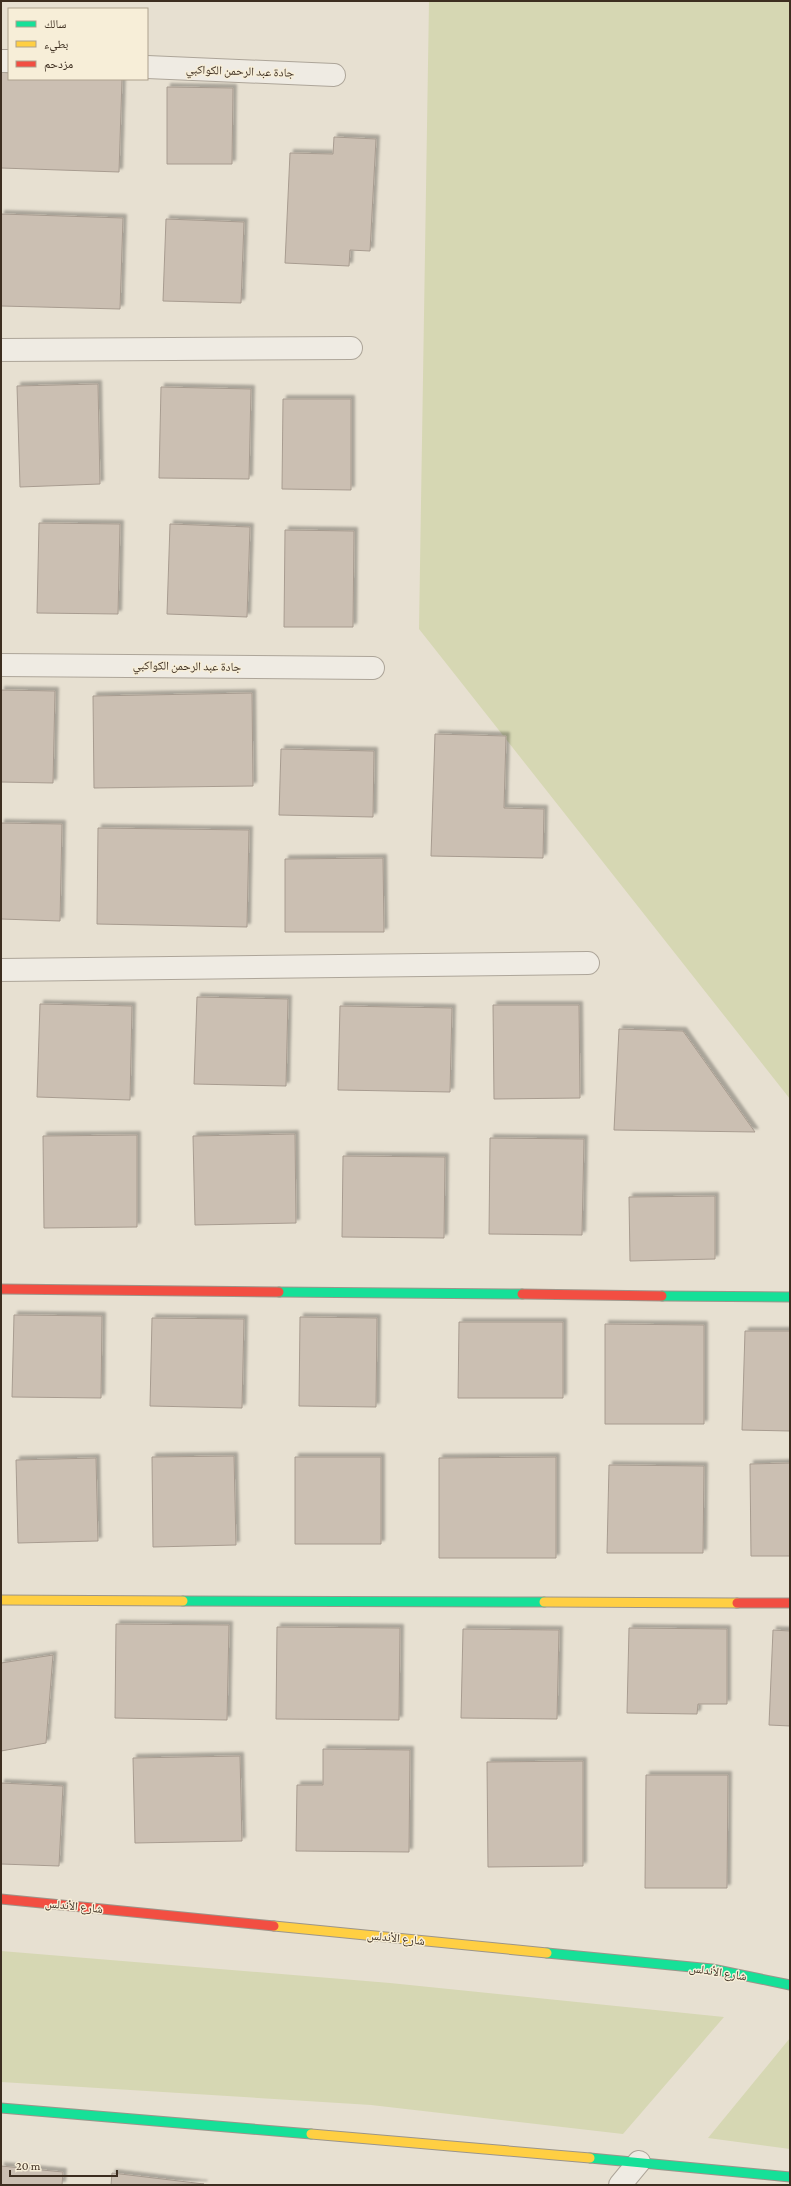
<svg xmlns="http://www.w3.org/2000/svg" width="791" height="2186" font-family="'Crimson Pro','Noto Naskh Arabic',serif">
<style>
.green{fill:#d6d7b3}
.building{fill:#cbbfb2;stroke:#a89c90;filter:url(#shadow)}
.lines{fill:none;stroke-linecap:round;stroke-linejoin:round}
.street-casing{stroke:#ada599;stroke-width:24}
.fast-casing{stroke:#9c958a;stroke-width:11}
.slow-casing{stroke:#9c958a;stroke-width:11}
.jam-casing{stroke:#9c958a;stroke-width:11}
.street{stroke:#efebe3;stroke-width:22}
.fast{stroke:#16e098;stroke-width:9}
.slow{stroke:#ffcf43;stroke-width:9}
.jam{stroke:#f24e42;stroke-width:9}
.labels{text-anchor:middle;stroke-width:3;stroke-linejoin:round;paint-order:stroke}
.street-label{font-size:12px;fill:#3d2e20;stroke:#f7eed8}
</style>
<defs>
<filter id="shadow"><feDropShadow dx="3.5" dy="-3.5" stdDeviation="1" flood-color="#0004"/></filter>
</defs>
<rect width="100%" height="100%" fill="#e7e0d1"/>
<!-- green -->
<path class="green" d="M 429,1 L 790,1 L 790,1099 L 419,629 Z
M 1,1951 L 390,1983 L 724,2017 L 623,2134 L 371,2105 L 1,2082 Z
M 790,2038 L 790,2149 L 708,2138 Z"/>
<!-- building -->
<path class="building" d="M 1,72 L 9,73 L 9,79 L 122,79 L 119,172 L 1,168 Z
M 167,87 L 233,88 L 232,164 L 167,164 Z
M 334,137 L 376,139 L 370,251 L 350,250 L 349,266 L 285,263 L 290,153 L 333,154 Z
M 1,214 L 123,218 L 120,309 L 1,306 Z
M 166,219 L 244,222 L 241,303 L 163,301 Z
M 98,384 L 100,484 L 20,487 L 17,386 Z
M 161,387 L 251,389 L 249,479 L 159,478 Z
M 283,399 L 351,399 L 351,490 L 282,489 Z
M 39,523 L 120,524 L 118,614 L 37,613 Z
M 170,524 L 250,527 L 247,617 L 167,614 Z
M 285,530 L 354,531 L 353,627 L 284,627 Z
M 1,690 L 55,691 L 53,783 L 1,782 Z
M 252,693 L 253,786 L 94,788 L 93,696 Z
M 435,734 L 506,736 L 504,808 L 544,809 L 543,858 L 431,856 Z
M 281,749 L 374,751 L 373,817 L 279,815 Z
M 1,823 L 62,824 L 60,921 L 1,919 Z
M 98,828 L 249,830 L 247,927 L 97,924 Z
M 383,858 L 384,932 L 285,932 L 285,859 Z
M 197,997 L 288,999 L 286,1086 L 194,1084 Z
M 40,1004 L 132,1006 L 130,1100 L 37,1097 Z
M 493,1005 L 579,1005 L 580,1098 L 494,1099 Z
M 340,1006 L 452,1008 L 450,1092 L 338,1090 Z
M 619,1029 L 683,1031 L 755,1132 L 614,1130 Z
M 295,1134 L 296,1223 L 195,1225 L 193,1136 Z
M 137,1135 L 137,1227 L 44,1228 L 43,1136 Z
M 490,1138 L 584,1139 L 582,1235 L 489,1234 Z
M 343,1156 L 445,1157 L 444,1238 L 342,1237 Z
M 715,1196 L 715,1259 L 630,1261 L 629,1197 Z
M 14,1315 L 102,1316 L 101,1398 L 12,1397 Z
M 300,1317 L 377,1318 L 376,1407 L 299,1406 Z
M 152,1318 L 244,1319 L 242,1408 L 150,1406 Z
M 459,1322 L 563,1322 L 563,1398 L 458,1398 Z
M 605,1324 L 704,1325 L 704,1424 L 605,1424 Z
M 745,1331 L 790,1331 L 790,1431 L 742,1430 Z
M 234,1456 L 236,1545 L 153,1547 L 152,1457 Z
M 295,1457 L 381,1457 L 381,1544 L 295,1544 Z
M 556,1457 L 556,1558 L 439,1558 L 439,1458 Z
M 96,1458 L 98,1541 L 18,1543 L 16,1460 Z
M 790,1463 L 790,1556 L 751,1556 L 750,1464 Z
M 609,1465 L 704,1466 L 703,1553 L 607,1553 Z
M 116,1624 L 229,1625 L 227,1720 L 115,1718 Z
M 277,1627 L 400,1628 L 399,1720 L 276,1719 Z
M 629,1628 L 727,1629 L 727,1704 L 698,1704 L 697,1714 L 627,1713 Z
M 463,1629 L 559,1630 L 557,1719 L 461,1718 Z
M 773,1630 L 790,1631 L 790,1726 L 769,1725 Z
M 53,1655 L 46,1743 L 1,1751 L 1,1663 Z
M 323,1749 L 410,1750 L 409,1852 L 296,1851 L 297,1785 L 323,1785 Z
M 240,1756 L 242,1841 L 135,1843 L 133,1758 Z
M 583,1761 L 583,1866 L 488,1867 L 487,1762 Z
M 646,1775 L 728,1775 L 727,1888 L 645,1888 Z
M 1,1783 L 63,1786 L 59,1866 L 1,1864 Z
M 1,2166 L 63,2172 L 62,2185 L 1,2185 Z
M 112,2173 L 204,2184 L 111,2185 Z"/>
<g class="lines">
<!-- street casing -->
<g class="street-casing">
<path id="street" d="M 1,61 L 9,61
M 147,67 L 334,75
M 1,350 L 351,348
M 1,665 L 373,668
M 1,970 L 588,963
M 620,2185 L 639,2162"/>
</g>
<!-- fast casing -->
<g class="fast-casing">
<path id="fast" d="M 279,1292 L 522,1294
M 662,1296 L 790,1297
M 183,1601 L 544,1602
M 547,1953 L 712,1969 L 790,1985
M 1,2108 L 311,2134
M 590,2158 L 790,2177"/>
</g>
<!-- slow casing -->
<g class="slow-casing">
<path id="slow" d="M 1,1600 L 183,1601
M 544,1602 L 737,1603
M 274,1926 L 547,1953
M 311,2134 L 590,2158"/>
</g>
<!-- jam casing -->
<g class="jam-casing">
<path id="jam" d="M 1,1289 L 279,1292
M 522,1294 L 662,1296
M 737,1603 L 790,1603
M 1,1899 L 274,1926"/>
</g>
<!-- street -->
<use href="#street" class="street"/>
<!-- fast -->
<use href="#fast" class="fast"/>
<!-- slow -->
<use href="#slow" class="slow"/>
<!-- jam -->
<use href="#jam" class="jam"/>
</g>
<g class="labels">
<!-- street labels -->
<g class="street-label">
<text transform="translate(240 71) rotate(2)" y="4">جادة عبد الرحمن الكواكبي</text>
<text transform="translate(187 666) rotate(1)" y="4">جادة عبد الرحمن الكواكبي</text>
<text transform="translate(74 1906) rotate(6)" y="4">شارع الأندلس</text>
<text transform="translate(396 1938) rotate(6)" y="4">شارع الأندلس</text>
<text transform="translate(718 1972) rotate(9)" y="4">شارع الأندلس</text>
</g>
</g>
<!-- border -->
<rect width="791" height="2186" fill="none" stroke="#3d2e20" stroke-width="4"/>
<!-- legend -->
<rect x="8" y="8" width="140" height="72" fill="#f7eed8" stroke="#ada18e"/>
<rect x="16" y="21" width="20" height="6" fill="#16e098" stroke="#ada18e"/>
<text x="44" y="28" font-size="12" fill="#3d2e20">سالك</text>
<rect x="16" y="41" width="20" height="6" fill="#ffcf43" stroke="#ada18e"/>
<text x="44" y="48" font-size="12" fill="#3d2e20">بطيء</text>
<rect x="16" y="61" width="20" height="6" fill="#f24e42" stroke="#ada18e"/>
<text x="44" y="68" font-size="12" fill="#3d2e20">مزدحم</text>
<!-- scale -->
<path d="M10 2170v6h107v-6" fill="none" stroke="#3d2e20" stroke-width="2"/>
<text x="16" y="2170" font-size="12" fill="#3d2e20" stroke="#f7eed8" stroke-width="3" paint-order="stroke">20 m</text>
</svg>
